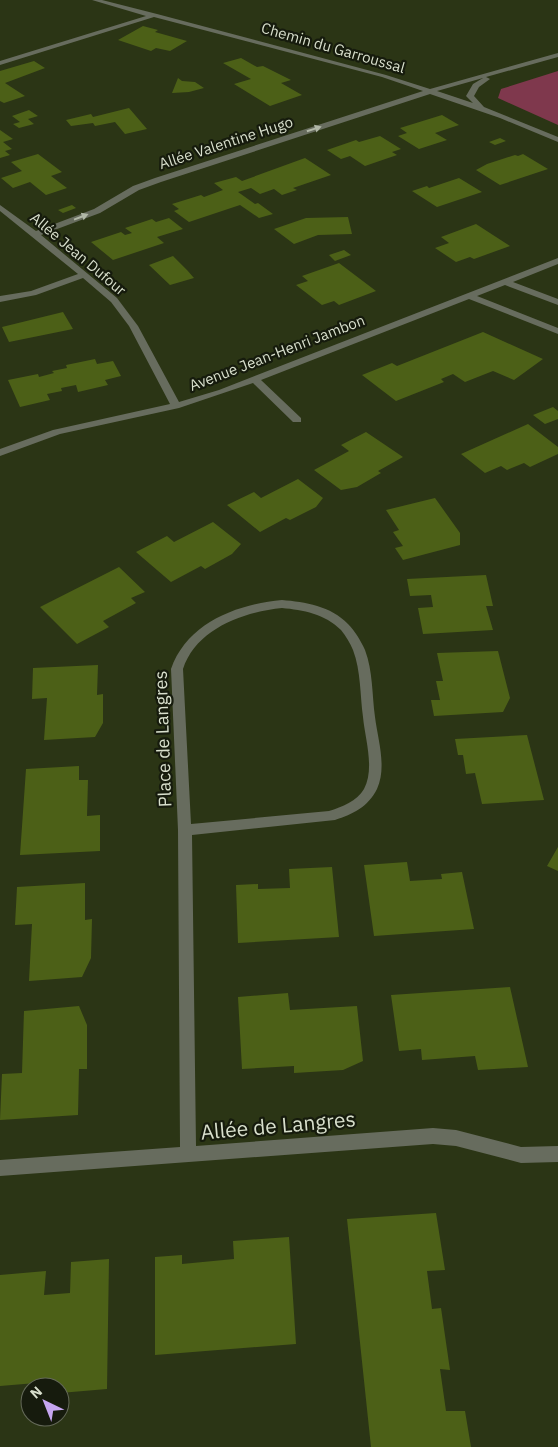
<svg xmlns="http://www.w3.org/2000/svg" width="558" height="1447" font-family="'IBM Plex Sans',sans-serif">
<style>
.green{fill:#7f384d}
.building{fill:#4c6017}
.lines{fill:none;stroke-linecap:round;stroke-linejoin:round}
.minor{fill:#676c5e;fill-rule:evenodd}
.oneway{fill:#b0b7a6}
.labels{text-anchor:middle;stroke-width:4.5;stroke-linejoin:round;paint-order:stroke}
.far-street-label{font-size:15px;fill:#d8dfcc;stroke:#161b0d}
.street-label{font-size:18px;fill:#d8dfcc;stroke:#161b0d}
.near-street-label{font-size:21px;fill:#d8dfcc;stroke:#161b0d}
</style>
<rect width="100%" height="100%" fill="#2b3515"/>
<!-- green -->
<path class="green" d="M 558,71 L 558,125 L 498,98 L 501,89 Z"/>
<!-- building -->
<path class="building" d="M 143,26 L 158,30 L 155,32 L 187,41 L 170,51 L 156,48 L 151,51 L 118,40 Z
M 241,58 L 257,67 L 263,66 L 291,80 L 281,83 L 302,95 L 270,106 L 234,84 L 251,79 L 223,63 Z
M 34,61 L 45,68 L 5,83 L 25,96 L 4,103 L 0,101 L 0,71 Z
M 178,78 L 182,81 L 195,82 L 204,88 L 189,92 L 172,93 Z
M 129,108 L 147,129 L 125,134 L 115,122 L 95,126 L 93,123 L 71,126 L 66,120 L 91,114 L 93,117 Z
M 29,110 L 38,116 L 28,119 L 34,124 L 19,128 L 13,124 L 20,122 L 12,116 Z
M 442,115 L 459,125 L 435,133 L 447,140 L 419,149 L 398,136 L 407,133 L 400,128 Z
M 0,130 L 13,139 L 3,142 L 12,149 L 5,151 L 10,155 L 0,158 Z
M 380,136 L 401,149 L 392,152 L 397,155 L 365,166 L 350,156 L 341,159 L 327,150 L 356,140 L 359,142 Z
M 500,138 L 506,141 L 495,145 L 489,142 Z
M 38,154 L 62,172 L 51,176 L 67,188 L 46,195 L 30,182 L 13,188 L 1,178 L 22,171 L 11,162 Z
M 523,154 L 548,169 L 500,185 L 476,170 L 487,164 L 515,155 L 518,156 Z
M 305,158 L 331,175 L 293,188 L 297,190 L 282,195 L 274,189 L 260,194 L 251,188 L 238,192 L 255,204 L 258,203 L 273,214 L 259,218 L 240,205 L 189,222 L 174,211 L 179,209 L 172,204 L 201,195 L 204,197 L 223,190 L 214,183 L 236,177 L 242,181 Z
M 459,178 L 482,192 L 437,207 L 412,191 L 427,186 L 429,188 Z
M 72,205 L 76,208 L 63,213 L 58,210 Z
M 348,217 L 352,234 L 318,235 L 294,244 L 274,229 L 306,218 Z
M 169,218 L 183,229 L 157,237 L 164,243 L 113,260 L 91,242 L 121,232 L 125,235 L 132,233 L 125,228 L 152,219 L 156,222 Z
M 476,224 L 510,246 L 474,259 L 470,257 L 456,262 L 435,248 L 449,243 L 441,237 Z
M 344,250 L 351,255 L 335,261 L 329,255 Z
M 173,256 L 187,270 L 194,278 L 170,285 L 149,265 Z
M 339,263 L 376,291 L 339,305 L 334,301 L 322,305 L 296,285 L 308,281 L 302,276 Z
M 63,312 L 73,329 L 9,342 L 2,327 Z
M 483,332 L 543,359 L 514,380 L 493,371 L 465,382 L 453,374 L 441,379 L 444,382 L 396,401 L 362,375 L 392,363 L 397,366 Z
M 95,359 L 97,364 L 113,361 L 121,376 L 105,380 L 108,385 L 78,392 L 76,385 L 61,388 L 62,391 L 47,394 L 50,400 L 20,407 L 8,380 L 38,374 L 39,377 L 54,373 L 52,371 L 67,368 L 66,365 Z
M 553,407 L 558,411 L 558,419 L 545,424 L 533,415 Z
M 528,424 L 558,447 L 558,454 L 530,467 L 524,463 L 507,470 L 501,466 L 485,473 L 461,454 Z
M 366,432 L 403,457 L 378,471 L 381,473 L 357,487 L 341,490 L 314,470 L 349,451 L 341,445 Z
M 298,479 L 323,498 L 316,507 L 290,520 L 286,518 L 260,532 L 227,505 L 254,492 L 261,498 Z
M 435,498 L 460,533 L 460,545 L 403,560 L 395,548 L 403,546 L 393,532 L 399,530 L 386,510 Z
M 213,522 L 241,544 L 232,554 L 205,569 L 201,566 L 171,582 L 136,552 L 167,536 L 174,542 Z
M 119,567 L 145,592 L 131,598 L 136,603 L 103,621 L 109,627 L 77,644 L 40,607 Z
M 486,575 L 493,606 L 486,606 L 493,630 L 423,634 L 418,608 L 433,607 L 431,595 L 410,596 L 407,579 Z
M 498,651 L 510,698 L 503,712 L 434,716 L 431,700 L 440,700 L 436,681 L 443,681 L 437,653 Z
M 98,665 L 97,695 L 103,694 L 103,723 L 95,737 L 44,740 L 47,698 L 32,699 L 33,668 Z
M 527,735 L 544,800 L 482,804 L 475,773 L 466,774 L 463,755 L 458,755 L 455,739 Z
M 79,766 L 79,780 L 88,780 L 87,816 L 100,815 L 100,851 L 20,855 L 26,769 Z
M 558,847 L 558,871 L 547,866 Z
M 407,862 L 410,881 L 442,879 L 441,874 L 462,872 L 474,929 L 374,936 L 364,865 Z
M 332,867 L 339,937 L 238,943 L 236,885 L 258,884 L 258,889 L 290,888 L 289,869 Z
M 85,883 L 85,920 L 92,919 L 91,958 L 82,977 L 29,981 L 32,924 L 15,925 L 17,887 Z
M 510,987 L 528,1067 L 478,1070 L 475,1056 L 422,1060 L 421,1049 L 399,1051 L 391,995 Z
M 288,993 L 290,1010 L 357,1006 L 363,1061 L 343,1070 L 294,1073 L 294,1066 L 242,1069 L 238,997 Z
M 79,1006 L 87,1025 L 87,1069 L 79,1069 L 78,1115 L 0,1120 L 2,1074 L 22,1073 L 24,1011 Z
M 436,1213 L 445,1270 L 427,1271 L 432,1309 L 441,1308 L 450,1370 L 440,1369 L 446,1411 L 465,1411 L 471,1447 L 371,1447 L 347,1219 Z
M 289,1237 L 296,1344 L 155,1355 L 155,1257 L 182,1255 L 182,1264 L 234,1259 L 233,1241 Z
M 109,1259 L 107,1389 L 60,1393 L 60,1387 L 36,1387 L 36,1383 L 0,1386 L 0,1275 L 46,1271 L 44,1295 L 70,1293 L 71,1262 Z"/>
<g class="lines">
<!-- minor -->
<path class="minor" d="M 92,0 L 102,0 L 157,14 L 386,75 L 430,89 L 558,53 L 558,57 L 486,77 L 490,79 L 479,87 L 474,96 L 484,107 L 558,137 L 558,142 L 500,118 L 430,94 L 161,182 L 139,190 L 100,213 L 41,235 L 117,298 L 138,326 L 179,402 L 219,390 L 558,258 L 558,264 L 513,282 L 558,299 L 558,305 L 505,285 L 477,296 L 558,328 L 558,334 L 469,299 L 261,380 L 301,418 L 301,422 L 293,422 L 253,383 L 179,408 L 60,434 L 0,456 L 0,449 L 53,430 L 170,404 L 129,326 L 111,302 L 83,278 L 36,295 L 0,302 L 0,296 L 31,291 L 78,274 L 0,211 L 0,205 L 36,231 L 94,209 L 133,186 L 155,178 L 423,91 L 382,77 L 154,17 L 0,65 L 0,61 L 146,16 ZM 483,78 L 473,84 L 466,96 L 473,103 L 437,91 Z
M 282,600 C 305,602 331,606 348,624 C 355,631 361,641 365,650 C 373,671 372,695 375,717 C 378,740 387,767 377,789 C 368,807 353,814 335,820 L 192,835 L 196,1146 L 433,1128 L 456,1130 L 521,1147 L 558,1146 L 558,1162 L 521,1163 L 456,1146 L 433,1144 L 0,1176 L 0,1160 L 180,1147 L 178,830 L 171,669 C 187,623 237,604 282,600 ZM 282,608 C 303,610 325,614 341,630 C 346,636 350,643 353,650 C 361,671 360,695 363,717 C 365,739 375,768 364,789 C 357,801 342,807 329,811 L 191,824 L 183,669 C 196,629 243,612 282,608 Z"/>
</g>
<!-- one-way arrows -->
<defs><path id="oneway-solid" d="M-6-.8H1V-3.2L6.5 0L1 3.2V.8H-6Z" transform="scale(1.25)"/></defs>
<g class="oneway">
<use href="#oneway-solid" transform="translate(314 129) rotate(-18)"/>
<use href="#oneway-solid" transform="translate(81 217) rotate(-21)"/>
</g>
<g class="labels">
<!-- far-street labels -->
<g class="far-street-label">
<text transform="translate(333 48) rotate(16)" y="5">Chemin du Garroussal</text>
<text transform="translate(226 143) rotate(-18)" y="5">Allée Valentine Hugo</text>
<text transform="translate(78 254) rotate(40)" y="5">Allée Jean Dufour</text>
<text transform="translate(277 353) rotate(-21)" y="5">Avenue Jean-Henri Jambon</text>
</g>
<!-- street labels -->
<g class="street-label">
<text transform="translate(163 739) rotate(-92)" y="6">Place de Langres</text>
</g>
<!-- near-street labels -->
<g class="near-street-label">
<text transform="translate(278 1126) rotate(-5)" y="7">Allée de Langres</text>
</g>
</g>
<!-- north arrow -->
<g transform="translate(45 1402) rotate(317)"><circle r="24" fill="#161b0d" stroke="#646959"/>
<path d="M0-4L9 19L0 12L-9 19Z" fill="#c6a6f0"/>
<text y="-8" font-size="14" font-weight="bold" text-anchor="middle" fill="#d8dfcc">N</text>
</g>
</svg>
